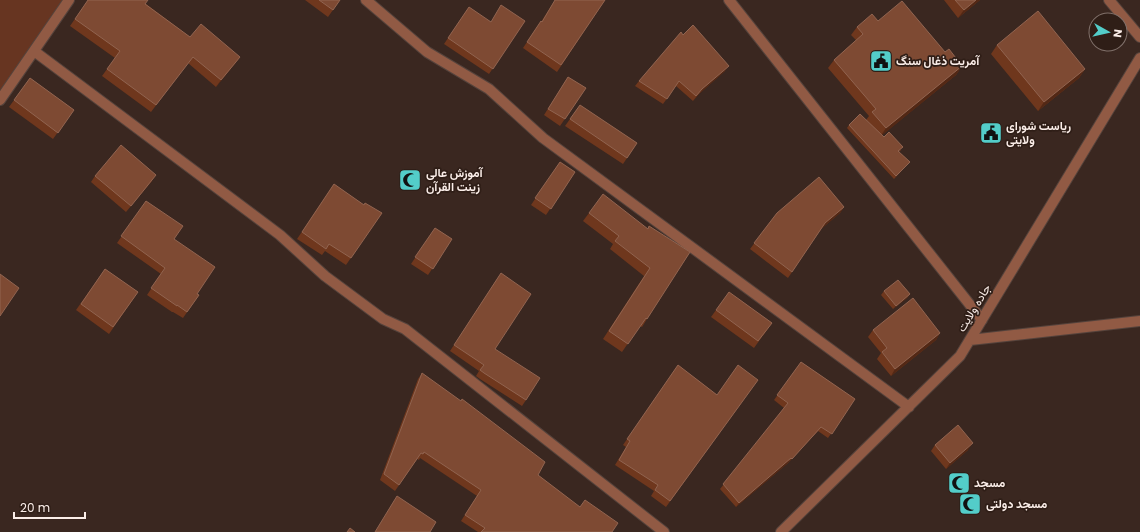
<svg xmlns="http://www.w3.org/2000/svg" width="1140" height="532" font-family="Poppins,Vazirmatn,sans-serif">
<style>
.green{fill:#673521}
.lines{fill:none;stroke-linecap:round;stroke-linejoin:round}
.minor-casing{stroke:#55433c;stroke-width:12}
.minor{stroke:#915a44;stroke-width:10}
.wall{fill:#6f371d}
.shaded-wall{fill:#532815}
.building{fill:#7e4a33;stroke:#916450}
.labels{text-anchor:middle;stroke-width:3.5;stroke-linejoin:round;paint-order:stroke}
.poi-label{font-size:12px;font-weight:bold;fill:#fbeee9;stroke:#2f1e17;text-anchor:start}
.street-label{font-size:12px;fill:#fbeee9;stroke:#2f1e17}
</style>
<rect width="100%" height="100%" fill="#3a2720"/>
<!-- green -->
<path class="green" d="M 0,0 L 67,0 L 0,99 Z"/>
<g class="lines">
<!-- minor casing -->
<g class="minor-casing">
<path id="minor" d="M 366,0 L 427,52 L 489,89 L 543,138 L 909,407
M 729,0 L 982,320
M 1109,0 L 1140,37
M 34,51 L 280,235 L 325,276 L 383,319 L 405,329 L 664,532
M 0,100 L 69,0
M 970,340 L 1140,321
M 781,532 L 960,356 L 1140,58"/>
</g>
<!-- minor -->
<use href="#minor" class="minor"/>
</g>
<!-- wall -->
<path class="wall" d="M 88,0 L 146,4 L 190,37 L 240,57 L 216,87 L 188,63 L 151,112 L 102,76 L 115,58 L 70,26 Z
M 305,0 L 340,0 L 328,17 Z
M 555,0 L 605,0 L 557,72 L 523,48 L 541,21 L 541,22 Z
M 944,0 L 980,0 L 958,18 Z
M 469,7 L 490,22 L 525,21 L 489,74 L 444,44 Z
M 878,21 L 945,52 L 962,66 L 956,75 L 882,135 L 901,150 L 899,152 L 910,162 L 907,165 L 894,179 L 847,128 L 849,125 L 870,124 L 866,120 L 869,116 L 828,68 L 834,60 L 856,40 L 851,35 L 857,27 Z
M 683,35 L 725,71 L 699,94 L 693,101 L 676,86 L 663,104 L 635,86 L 639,81 Z
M 997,45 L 1085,69 L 1079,78 L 1038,111 L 991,54 Z
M 568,77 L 586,88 L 560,126 L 544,115 Z
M 30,78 L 74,110 L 53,139 L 9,107 Z
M 580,105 L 637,143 L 623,164 L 565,126 Z
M 560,162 L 575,172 L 546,215 L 531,205 Z
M 95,176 L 152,181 L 126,212 L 91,182 Z
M 334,184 L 364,205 L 382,213 L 346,265 L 325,251 L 322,255 L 297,239 Z
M 146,201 L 174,239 L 197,294 L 199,295 L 183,318 L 173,312 L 172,312 L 147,295 L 161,274 L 117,243 Z
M 844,207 L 840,213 L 821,229 L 788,278 L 750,249 L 777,213 Z
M 589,213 L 648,229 L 690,252 L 647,319 L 642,327 L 640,326 L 622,352 L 603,339 L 644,276 L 610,249 L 613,244 L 583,221 Z
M 435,228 L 452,239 L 428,275 L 411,264 Z
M 105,269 L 138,292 L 109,334 L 76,310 Z
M 501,273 L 495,349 L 526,400 L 522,406 L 480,379 L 476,376 L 479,371 L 450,351 Z
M 884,291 L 910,294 L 907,298 L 893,309 L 881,295 Z
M 729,292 L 772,323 L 754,348 L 711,317 Z
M 873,330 L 940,333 L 936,340 L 891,376 L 877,359 L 881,353 L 868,337 Z
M 801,362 L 855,399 L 828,438 L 818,431 L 788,463 L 736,507 L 720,489 L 784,408 L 774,400 Z
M 678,365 L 717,395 L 758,380 L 666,507 L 651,496 L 654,491 L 615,465 L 626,447 L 623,445 Z
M 422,373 L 538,475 L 612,532 L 478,532 L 461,521 L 477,496 L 420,458 L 419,460 L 417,459 L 395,491 L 380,480 L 418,379 Z
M 935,445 L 968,450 L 946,469 L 931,451 Z"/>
<!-- shaded-wall -->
<path class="shaded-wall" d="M 976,0 L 980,0 L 958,18 L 964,10 Z
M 240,57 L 235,64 L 216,87 L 221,80 Z
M 729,66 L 725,71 L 699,94 L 693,101 L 702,89 Z
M 962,66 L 956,75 L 880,137 L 886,128 Z
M 1085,69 L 1079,78 L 1038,111 L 1044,102 Z
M 156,175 L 152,181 L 126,212 L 131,206 Z
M 844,207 L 840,213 L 821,229 L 825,223 Z
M 910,294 L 907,298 L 893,309 L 896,306 Z
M 940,333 L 936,340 L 891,376 L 895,369 Z
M 973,443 L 968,450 L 946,469 L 950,463 Z
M 791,458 L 788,463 L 736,507 L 739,503 Z"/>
<!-- building -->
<path class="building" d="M 88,0 L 148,0 L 145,4 L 190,37 L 201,24 L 240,57 L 221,80 L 193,57 L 156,105 L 107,69 L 120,51 L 75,19 Z
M 319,0 L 340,0 L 333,10 Z
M 555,0 L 605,0 L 561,65 L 527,42 L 541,21 L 542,22 Z
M 955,0 L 976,0 L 964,10 Z
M 902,1 L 945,52 L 949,49 L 962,66 L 886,128 L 872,112 L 876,109 L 834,60 L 863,34 L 857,27 L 872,14 L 878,21 Z
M 501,5 L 525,21 L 493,69 L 448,38 L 469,7 L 491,22 Z
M 1038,11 L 1085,69 L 1044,102 L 997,45 Z
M 693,25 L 729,66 L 702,89 L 696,96 L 679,81 L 667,99 L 639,81 L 681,32 L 683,35 Z
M 568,77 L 586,88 L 565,119 L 548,109 Z
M 30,78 L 74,110 L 58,133 L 14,100 Z
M 580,105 L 637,143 L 627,158 L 570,119 Z
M 860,114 L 884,137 L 889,132 L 903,147 L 898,151 L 910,162 L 896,176 L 849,125 Z
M 121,145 L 156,175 L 131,206 L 95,176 Z
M 560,162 L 575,172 L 551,209 L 535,198 Z
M 819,177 L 844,207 L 825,223 L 792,272 L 754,243 L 777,213 Z
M 334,184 L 364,205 L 365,203 L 382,213 L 351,258 L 329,244 L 326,249 L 302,232 Z
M 603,194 L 648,229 L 649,226 L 690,252 L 647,319 L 646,318 L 628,344 L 609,331 L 650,268 L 615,241 L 619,236 L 589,213 Z
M 146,201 L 183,226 L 174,239 L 215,267 L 197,294 L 199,295 L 187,312 L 177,305 L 177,306 L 151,288 L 165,268 L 121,236 Z
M 435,228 L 452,239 L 433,269 L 415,257 Z
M 105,269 L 138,292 L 113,327 L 81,304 Z
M 501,273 L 531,294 L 495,349 L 540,378 L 526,400 L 484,373 L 480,370 L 484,365 L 454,345 Z
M 0,274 L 19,288 L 0,316 Z
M 898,280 L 910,294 L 896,306 L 884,291 Z
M 729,292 L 772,323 L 758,341 L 716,310 Z
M 913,298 L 940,333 L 895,369 L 882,352 L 887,348 L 873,330 Z
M 801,362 L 855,399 L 832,434 L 821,427 L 792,459 L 791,458 L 739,503 L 723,484 L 788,403 L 777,395 Z
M 678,365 L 717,395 L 738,365 L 758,380 L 670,501 L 655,490 L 658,485 L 619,460 L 630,441 L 627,439 Z
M 422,373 L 461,401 L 462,399 L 545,462 L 538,475 L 580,507 L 585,500 L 618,523 L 612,532 L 481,532 L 485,528 L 465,515 L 481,490 L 424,452 L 423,454 L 421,453 L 399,485 L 384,474 Z
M 958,425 L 973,443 L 950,463 L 935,445 Z
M 397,496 L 436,522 L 430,532 L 375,532 Z
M 350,528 L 355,532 L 347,532 Z"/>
<!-- icons -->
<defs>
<g id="civic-square" transform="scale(1.15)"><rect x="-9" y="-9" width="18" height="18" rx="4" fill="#53cdc9" stroke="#2f1e17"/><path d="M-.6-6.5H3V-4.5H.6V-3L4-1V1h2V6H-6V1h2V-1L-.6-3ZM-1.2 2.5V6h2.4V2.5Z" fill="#111"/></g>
<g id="mosque-square" transform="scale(1.15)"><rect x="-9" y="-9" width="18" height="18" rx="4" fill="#53cdc9" stroke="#2f1e17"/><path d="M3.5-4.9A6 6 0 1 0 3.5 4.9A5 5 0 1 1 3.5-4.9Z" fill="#111"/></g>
</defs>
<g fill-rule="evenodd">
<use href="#civic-square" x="881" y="61"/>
<use href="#civic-square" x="991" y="133"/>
<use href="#mosque-square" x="410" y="180"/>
<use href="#mosque-square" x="959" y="483"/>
<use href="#mosque-square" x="970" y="504"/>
</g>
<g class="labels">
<!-- poi labels -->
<g class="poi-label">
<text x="896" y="65">آمریت ذغال سنگ</text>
<text x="1006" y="130">ریاست شورای<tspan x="1006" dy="14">ولایتی</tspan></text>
<text x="426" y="177">آموزش عالی<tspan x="426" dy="14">زینت القرآن</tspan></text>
<text x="974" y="487">مسجد</text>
<text x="986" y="508">مسجد دولتی</text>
</g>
<!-- street labels -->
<g class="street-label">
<text transform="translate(974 308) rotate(-59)" y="4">جاده ولایت</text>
</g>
</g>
<!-- north arrow -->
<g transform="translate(1108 32) rotate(98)"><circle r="19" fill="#2f1e17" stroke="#81716b"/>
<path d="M0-3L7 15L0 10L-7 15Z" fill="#53cdc9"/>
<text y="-6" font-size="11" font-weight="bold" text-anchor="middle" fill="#fbeee9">N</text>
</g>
<!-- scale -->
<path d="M14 512v6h71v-6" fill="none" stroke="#fbeee9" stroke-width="2"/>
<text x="20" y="512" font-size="12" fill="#fbeee9" stroke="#2f1e17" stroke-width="3" paint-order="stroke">20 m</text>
</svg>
